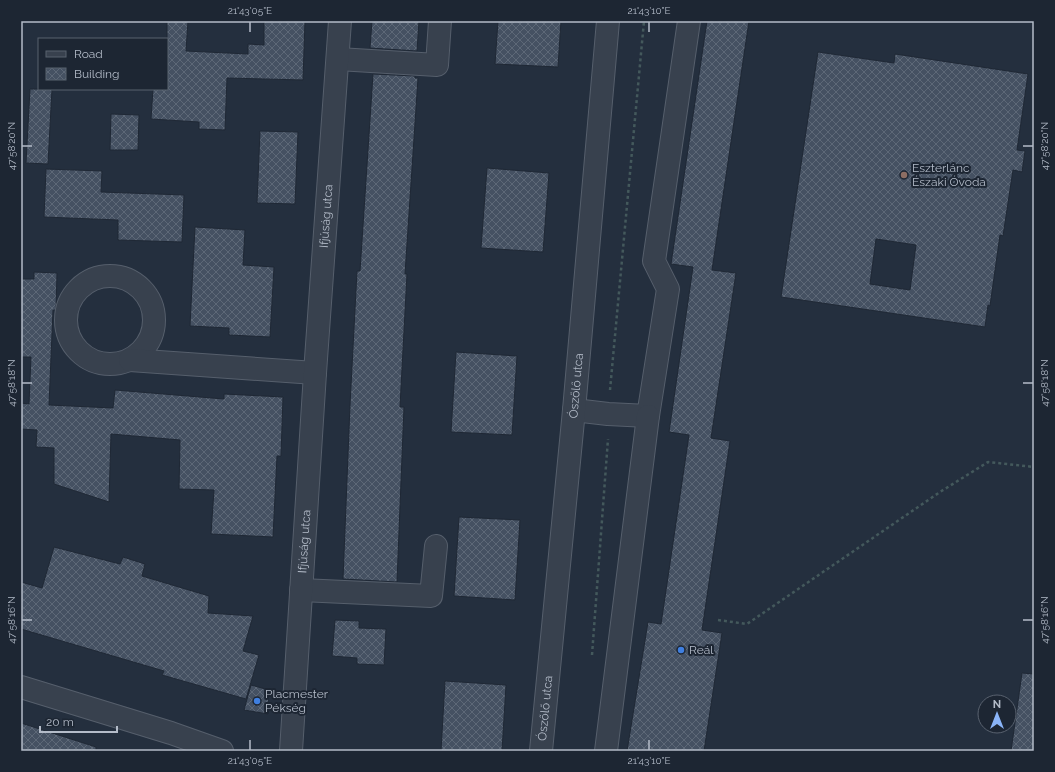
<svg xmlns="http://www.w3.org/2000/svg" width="1055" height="772" font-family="Raleway,sans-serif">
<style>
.building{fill:url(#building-cross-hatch);stroke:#1f2835;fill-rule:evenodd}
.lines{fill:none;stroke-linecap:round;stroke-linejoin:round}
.minor-casing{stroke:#565f6c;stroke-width:24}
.path{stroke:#44595c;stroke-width:2.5;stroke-dasharray:3 3;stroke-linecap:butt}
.minor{stroke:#38414e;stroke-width:22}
.ticks{fill:none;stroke:#b4bcc9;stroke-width:1.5}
.education-dot{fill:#8d6e63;stroke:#1d2633;stroke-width:1.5}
.shop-dot{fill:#3f7fe0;stroke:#1d2633;stroke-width:1.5}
.labels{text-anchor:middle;stroke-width:4;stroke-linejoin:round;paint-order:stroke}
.poi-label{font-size:12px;fill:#b4bcc9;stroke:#1d2633;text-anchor:start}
.street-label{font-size:12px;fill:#b4bcc9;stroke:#1d2633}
.neatline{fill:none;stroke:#b4bcc9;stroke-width:1.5}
.ticks-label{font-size:10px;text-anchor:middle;fill:#b4bcc9}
</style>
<defs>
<pattern id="building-cross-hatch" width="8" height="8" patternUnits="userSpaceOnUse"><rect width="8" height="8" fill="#455162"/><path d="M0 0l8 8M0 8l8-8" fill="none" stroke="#5d6877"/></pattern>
</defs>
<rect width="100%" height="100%" fill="#242f3e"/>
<!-- building -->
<path class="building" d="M 167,21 L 188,21 L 186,51 L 248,54 L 248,44 L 264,45 L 264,21 L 305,21 L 303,80 L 227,78 L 225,130 L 199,129 L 199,122 L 151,119 L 153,89 L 167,89 Z
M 372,21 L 419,21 L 417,51 L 370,48 Z
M 498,21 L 561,21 L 558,67 L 495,64 Z
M 707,21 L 749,21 L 712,270 L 736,273 L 711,438 L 730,441 L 702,630 L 722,633 L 704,751 L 627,751 L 648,622 L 661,624 L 689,435 L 669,432 L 693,267 L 671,264 Z
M 818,52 L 894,63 L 895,54 L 1028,74 L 1017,150 L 1025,151 L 1022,172 L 1013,170 L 1003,236 L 1000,235 L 990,306 L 988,305 L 985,327 L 781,297 ZM 876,239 L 916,245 L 910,290 L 870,284 Z
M 373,74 L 415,76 L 415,78 L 418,78 L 405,274 L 407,274 L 400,407 L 404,407 L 397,582 L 343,579 L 350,405 L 357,271 L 360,271 Z
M 30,89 L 52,89 L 48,164 L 26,163 Z
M 111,114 L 139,115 L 138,150 L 110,150 Z
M 260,131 L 298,132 L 295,204 L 257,203 Z
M 487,168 L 549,173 L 543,252 L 481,248 Z
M 46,169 L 102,171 L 101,192 L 184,195 L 182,242 L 118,240 L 118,220 L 44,217 Z
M 195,227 L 245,230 L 243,265 L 274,267 L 270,337 L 229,335 L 229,328 L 190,326 Z
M 34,272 L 57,273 L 56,310 L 53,310 L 49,405 L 113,408 L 115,390 L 224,399 L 224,394 L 283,397 L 281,456 L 277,456 L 273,537 L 211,534 L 214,490 L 179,489 L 180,440 L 111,434 L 109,502 L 54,484 L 54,448 L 36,447 L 37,430 L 21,429 L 21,403 L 29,404 L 31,357 L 21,357 L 21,279 L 34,279 Z
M 456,352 L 517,356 L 512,435 L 451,432 Z
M 459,517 L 520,520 L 515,600 L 454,596 Z
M 54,547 L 120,564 L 123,557 L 145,564 L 142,576 L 209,596 L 208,613 L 253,616 L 243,651 L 259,655 L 246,699 L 162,675 L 164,671 L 21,629 L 21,582 L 42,588 Z
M 335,620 L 359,621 L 359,628 L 386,629 L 384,665 L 357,664 L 357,658 L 332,656 Z
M 1022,673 L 1034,674 L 1034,751 L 1011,751 Z
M 445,681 L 506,685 L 502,751 L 441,751 Z
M 251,685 L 269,690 L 268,714 L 244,710 Z
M 21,723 L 96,747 L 96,751 L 21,751 Z"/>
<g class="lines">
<!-- minor casing -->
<g class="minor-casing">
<g id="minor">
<path d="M 338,59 L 437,65 L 440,21"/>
<circle cx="110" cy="320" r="44"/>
<path d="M 130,360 L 315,373"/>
<path d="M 574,410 L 608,414 L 648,416 L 668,289 L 654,261 L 689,21"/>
<path d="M 301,590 L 431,596 L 436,546"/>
<path d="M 21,687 L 171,733 L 222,751"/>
<path id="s1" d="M 291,751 L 315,373 L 340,21"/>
<path id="s2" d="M 541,751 L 574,410 L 608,21"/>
<path d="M 606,751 L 648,416"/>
</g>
</g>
<!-- path -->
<path class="path" d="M 610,390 L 644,21
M 718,620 L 747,624 L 940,492 L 988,462 L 1034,467
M 592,655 L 608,439"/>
<!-- minor -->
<use href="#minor" class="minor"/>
</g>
<!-- ticks -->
<path class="ticks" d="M 250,22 L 250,32M 649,22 L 649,32M 22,146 L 32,146M 1023,146 L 1033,146M 22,383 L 32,383M 1023,383 L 1033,383M 22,620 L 32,620M 1023,620 L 1033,620M 250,740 L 250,750M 649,740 L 649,750"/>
<!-- markers -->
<circle class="education-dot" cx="904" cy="175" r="4"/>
<g class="shop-dot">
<circle cx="681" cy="650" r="4"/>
<circle cx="257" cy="701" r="4"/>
</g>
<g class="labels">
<!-- poi labels -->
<g class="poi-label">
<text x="912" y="172">Eszterlánc<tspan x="912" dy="14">Északi Óvoda</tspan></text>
<text x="689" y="654">Reál</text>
<text x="265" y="698">Placmester<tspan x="265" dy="14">Pékség</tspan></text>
</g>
<!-- street labels -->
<g class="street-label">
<text dy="4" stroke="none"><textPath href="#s1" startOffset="536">Ifjúság utca</textPath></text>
<text dy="4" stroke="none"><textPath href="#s2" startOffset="367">Ószőlő utca</textPath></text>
<text dy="4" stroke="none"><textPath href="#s1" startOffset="210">Ifjúság utca</textPath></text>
<text dy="4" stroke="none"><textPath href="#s2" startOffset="43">Ószőlő utca</textPath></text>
</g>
</g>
<!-- border -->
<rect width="1055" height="772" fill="none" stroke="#1d2633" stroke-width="44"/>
<!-- legend -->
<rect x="38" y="38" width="130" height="52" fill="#1d2633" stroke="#59626f"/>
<rect x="46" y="51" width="20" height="6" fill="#38414e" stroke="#59626f"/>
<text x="74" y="58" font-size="12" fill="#b4bcc9">Road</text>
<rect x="46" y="68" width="20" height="12" fill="url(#building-cross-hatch)" stroke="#59626f"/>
<text x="74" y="78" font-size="12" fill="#b4bcc9">Building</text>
<!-- north arrow -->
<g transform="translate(997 714)"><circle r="19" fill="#1d2633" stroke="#59626f"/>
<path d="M0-3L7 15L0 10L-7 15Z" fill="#8ab4f8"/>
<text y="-6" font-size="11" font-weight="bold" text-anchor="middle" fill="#b4bcc9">N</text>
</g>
<!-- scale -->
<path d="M40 726v6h77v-6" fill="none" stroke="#b4bcc9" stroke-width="2"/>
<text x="46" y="726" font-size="12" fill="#b4bcc9" stroke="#1d2633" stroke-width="3" paint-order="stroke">20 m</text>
<rect x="22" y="22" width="1011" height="728" class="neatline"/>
<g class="ticks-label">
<text x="250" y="14">21°43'05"E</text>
<text x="649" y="14">21°43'10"E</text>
<text transform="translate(11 146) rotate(-90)" y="4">47°58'20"N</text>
<text transform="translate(1044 146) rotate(-90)" y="4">47°58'20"N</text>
<text transform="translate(11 383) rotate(-90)" y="4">47°58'18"N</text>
<text transform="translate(1044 383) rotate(-90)" y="4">47°58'18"N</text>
<text transform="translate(11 620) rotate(-90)" y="4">47°58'16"N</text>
<text transform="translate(1044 620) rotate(-90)" y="4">47°58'16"N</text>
<text x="250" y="764">21°43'05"E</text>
<text x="649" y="764">21°43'10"E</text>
</g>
</svg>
